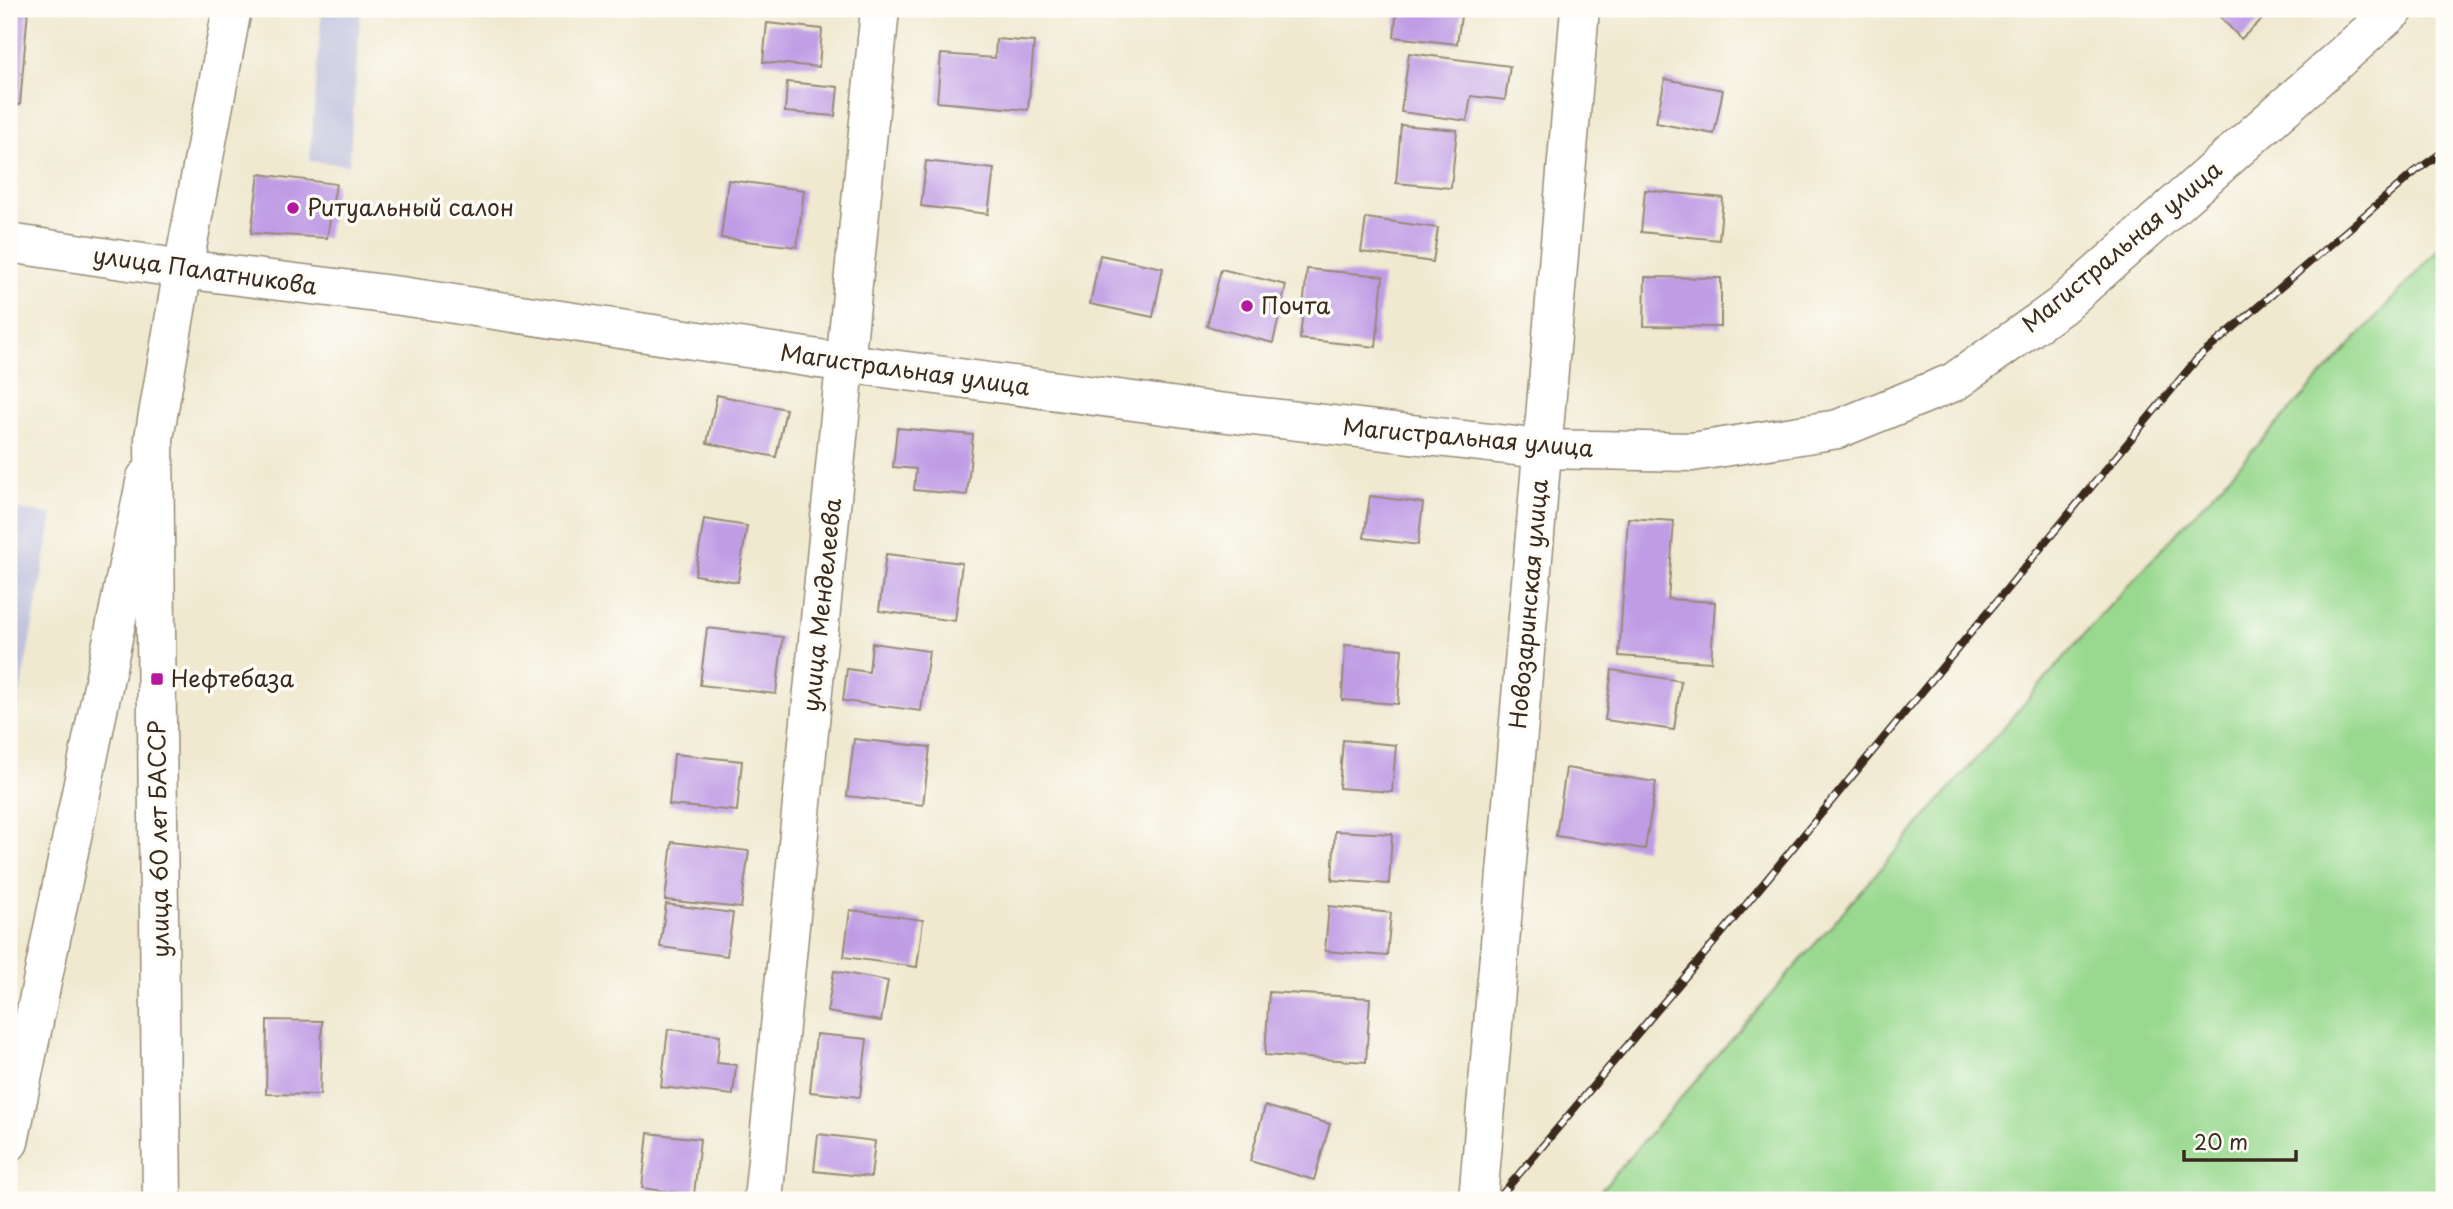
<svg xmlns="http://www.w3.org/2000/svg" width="2453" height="1209" font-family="'Playpen Sans',sans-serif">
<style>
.industrial{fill:#c1c2dd}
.green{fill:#99d98f;stroke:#6a8256;stroke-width:2}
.building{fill:#c09ce5}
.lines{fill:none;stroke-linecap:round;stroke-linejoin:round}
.minor-casing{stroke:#968a77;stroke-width:41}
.major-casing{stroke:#968a77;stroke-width:41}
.minor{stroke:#fff;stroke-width:38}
.major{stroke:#fff;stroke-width:38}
.rail-casing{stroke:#3b2a1e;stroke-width:8}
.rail{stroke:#fdfcf7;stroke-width:5;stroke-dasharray:16;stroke-linecap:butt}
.poi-dot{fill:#b5179e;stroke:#fdfcf7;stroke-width:2.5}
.labels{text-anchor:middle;stroke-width:7;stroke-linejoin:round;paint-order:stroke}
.poi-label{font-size:23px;fill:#3b2a1e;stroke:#fdfcf7;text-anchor:start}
.street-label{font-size:23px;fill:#3b2a1e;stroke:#fdfcf7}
</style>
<rect width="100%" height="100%" fill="#fdfcf7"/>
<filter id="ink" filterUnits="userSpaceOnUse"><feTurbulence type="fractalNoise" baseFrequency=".0143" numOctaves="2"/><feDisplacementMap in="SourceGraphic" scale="14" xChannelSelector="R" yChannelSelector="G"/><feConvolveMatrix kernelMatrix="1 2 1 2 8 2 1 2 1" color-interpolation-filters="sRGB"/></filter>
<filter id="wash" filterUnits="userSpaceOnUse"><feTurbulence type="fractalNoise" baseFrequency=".00686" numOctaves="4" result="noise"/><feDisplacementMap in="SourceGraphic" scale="28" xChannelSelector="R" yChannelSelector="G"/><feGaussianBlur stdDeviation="1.57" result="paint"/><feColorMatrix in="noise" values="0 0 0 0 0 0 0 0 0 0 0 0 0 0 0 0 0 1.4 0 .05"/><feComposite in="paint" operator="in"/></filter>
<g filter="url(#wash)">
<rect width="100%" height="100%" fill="#f0e9d0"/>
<!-- industrial -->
<path class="industrial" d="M 322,9 L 361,9 L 349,165 L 310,161 Z
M 9,508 L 53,515 L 9,754 Z"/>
<!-- green -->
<path class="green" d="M 2444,243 L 2444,1200 L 1592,1200 L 2103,613 Z"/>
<g id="blocks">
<!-- building -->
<path class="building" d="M 9,9 L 28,9 L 20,105 L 9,104 Z
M 1397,9 L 1424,11 L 1425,9 L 1462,9 L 1457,44 L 1394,37 Z
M 1682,9 L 1742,9 L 1742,15 L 1682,16 Z
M 2213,9 L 2273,9 L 2241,39 Z
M 767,23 L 822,29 L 819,67 L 763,62 Z
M 996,39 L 1034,42 L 1028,110 L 937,102 L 941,54 L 995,58 Z
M 1409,53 L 1510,66 L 1505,100 L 1471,96 L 1467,121 L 1401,112 Z
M 1665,79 L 1723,90 L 1714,134 L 1656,123 Z
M 787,82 L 838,87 L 835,116 L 785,112 Z
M 1401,125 L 1457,130 L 1451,188 L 1396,183 Z
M 926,161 L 994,169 L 988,214 L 921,206 Z
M 259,174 L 336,184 L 327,238 L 251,233 Z
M 728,180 L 804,190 L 797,247 L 721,238 Z
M 1645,190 L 1723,198 L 1719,240 L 1641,232 Z
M 1366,218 L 1438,228 L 1433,262 L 1361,252 Z
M 1100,255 L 1163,268 L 1153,317 L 1090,304 Z
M 1221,269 L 1286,285 L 1273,343 L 1207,326 Z
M 1307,269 L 1383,276 L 1376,347 L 1300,339 Z
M 1645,277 L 1721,278 L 1721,327 L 1644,326 Z
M 717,395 L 786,409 L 776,457 L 707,443 Z
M 897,428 L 973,435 L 967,495 L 914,490 L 916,469 L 893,467 Z
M 1370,496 L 1423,503 L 1418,545 L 1364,538 Z
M 1628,518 L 1674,521 L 1668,599 L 1715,602 L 1711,662 L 1619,656 Z
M 704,519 L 747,526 L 738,582 L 695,575 Z
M 886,554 L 962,563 L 955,621 L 879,611 Z
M 707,628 L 783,637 L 776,694 L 700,685 Z
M 872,643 L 929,651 L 921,711 L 843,701 L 847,669 L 869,672 Z
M 1345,645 L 1402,649 L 1398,704 L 1342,700 Z
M 1612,670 L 1681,681 L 1674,730 L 1605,720 Z
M 854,739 L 930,747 L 923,805 L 847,796 Z
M 1343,740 L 1396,745 L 1392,792 L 1339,788 Z
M 674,754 L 742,761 L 737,811 L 669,805 Z
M 1566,768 L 1656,782 L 1645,849 L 1556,836 Z
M 1335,831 L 1392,834 L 1389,884 L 1332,880 Z
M 672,842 L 749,851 L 741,908 L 665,900 Z
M 666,904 L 733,913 L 727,956 L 660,947 Z
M 1329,906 L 1391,913 L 1387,956 L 1325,951 Z
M 850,910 L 923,920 L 917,967 L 844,957 Z
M 834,971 L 888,981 L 881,1021 L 827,1012 Z
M 1269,992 L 1370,998 L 1366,1062 L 1265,1055 Z
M 267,1020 L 322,1021 L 320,1095 L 266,1094 Z
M 668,1029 L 720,1035 L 717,1063 L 736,1065 L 733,1095 L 661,1087 Z
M 816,1034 L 867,1039 L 860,1097 L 810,1092 Z
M 1265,1106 L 1330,1124 L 1314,1180 L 1250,1161 Z
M 648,1133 L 700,1139 L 694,1195 L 642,1188 Z
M 818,1134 L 875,1141 L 871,1177 L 814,1171 Z"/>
</g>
</g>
<g filter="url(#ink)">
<use href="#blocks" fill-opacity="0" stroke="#968a77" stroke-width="2"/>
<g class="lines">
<!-- minor casing -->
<g class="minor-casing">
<path id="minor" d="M 9,243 L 183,269 L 232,9
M 9,1142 L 146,478
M 763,1200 L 880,9
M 1478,1200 L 1580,9"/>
</g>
<!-- major casing -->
<g class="major-casing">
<path id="major" d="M 162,1200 L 154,438 L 183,269 L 401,296 L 846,363 L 1201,410 L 1542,449 L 1692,452 L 1838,429 L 1954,382 L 2061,306 L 2395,9"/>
</g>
<!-- minor -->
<use href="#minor" class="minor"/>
<!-- major -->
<use href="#major" class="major"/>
<!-- rail casing -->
<g class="rail-casing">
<path id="rail" d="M 1497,1200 L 1744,907 L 2197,359 L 2416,171 L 2444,151"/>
</g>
<!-- rail -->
<use href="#rail" class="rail"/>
</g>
</g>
<!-- markers -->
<g class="poi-dot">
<circle cx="293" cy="208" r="7"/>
<circle cx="1247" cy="306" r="7"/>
<rect x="150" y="672" width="14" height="14" rx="3.5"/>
</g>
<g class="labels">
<!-- poi labels -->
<g class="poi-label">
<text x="307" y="216">Ритуальный салон</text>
<text x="1261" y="314">Почта</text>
<text x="171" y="687">Нефтебаза</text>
</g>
<!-- street labels -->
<g class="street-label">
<text transform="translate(2122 247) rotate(-40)" y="8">Магистральная улица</text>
<text transform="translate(205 271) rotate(8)" y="8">улица Палатникова</text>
<text transform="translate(905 370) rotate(8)" y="8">Магистральная улица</text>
<text transform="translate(1468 438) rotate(5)" y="8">Магистральная улица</text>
<text transform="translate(1529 604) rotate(-85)" y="8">Новозаринская улица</text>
<text transform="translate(822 605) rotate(-84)" y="8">улица Менделеева</text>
<text transform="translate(159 839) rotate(-91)" y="8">улица 60 лет БАССР</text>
</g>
</g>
<!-- margin -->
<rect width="2453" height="1209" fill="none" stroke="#fdfcf7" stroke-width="35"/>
<!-- scale -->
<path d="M2184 1150v10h112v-10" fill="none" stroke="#3b2a1e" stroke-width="3.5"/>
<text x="2194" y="1150" font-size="21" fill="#3b2a1e" stroke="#fdfcf7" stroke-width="5" paint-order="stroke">20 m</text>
</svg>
